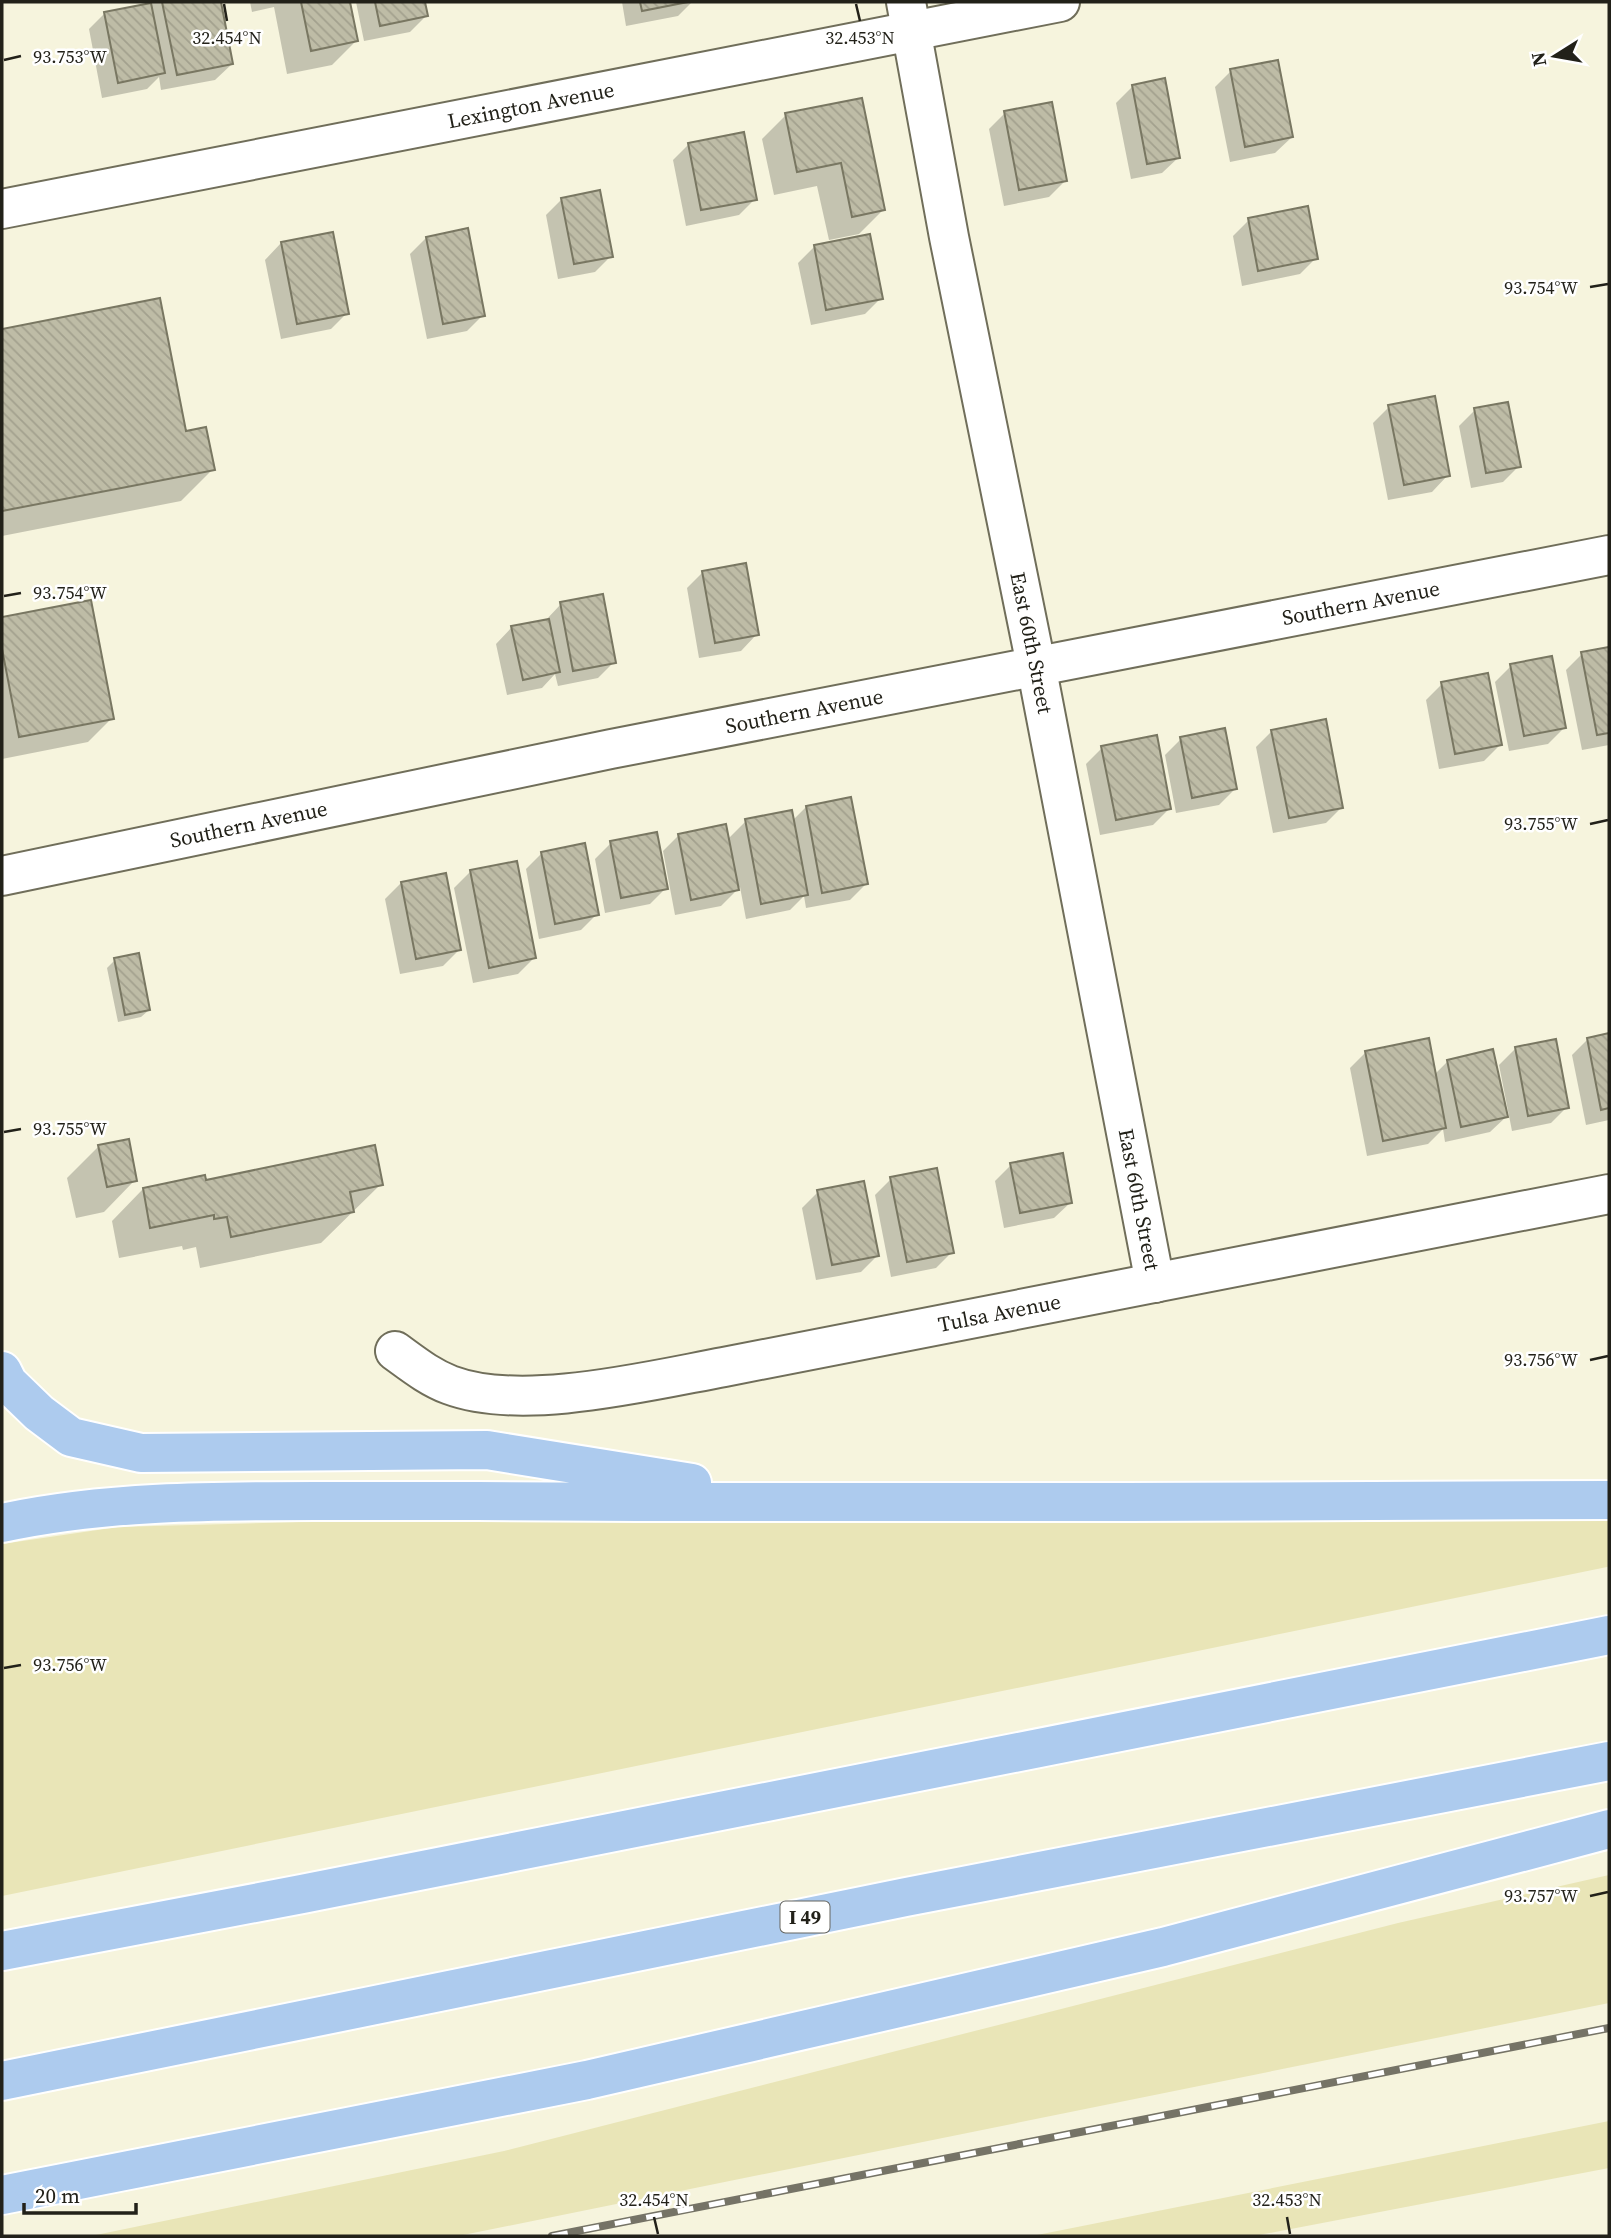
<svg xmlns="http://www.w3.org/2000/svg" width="1611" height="2238" font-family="'Source Serif 4',serif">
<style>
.grass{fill:#e9e5b7}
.shadow{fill:#0003}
.building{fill:url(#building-back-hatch);stroke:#797762;stroke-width:2}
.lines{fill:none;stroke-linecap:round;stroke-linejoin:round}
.minor-casing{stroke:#706e5a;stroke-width:42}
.highway-casing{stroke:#fff;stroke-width:42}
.minor{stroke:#fff;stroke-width:38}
.highway{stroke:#adcbee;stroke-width:38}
.rail-casing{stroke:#757366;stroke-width:8}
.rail{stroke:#fff;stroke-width:5;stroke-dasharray:16;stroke-linecap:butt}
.ticks{fill:none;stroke:#222119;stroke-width:2.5}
.labels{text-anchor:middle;stroke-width:5;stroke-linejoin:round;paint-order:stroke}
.shield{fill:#fff;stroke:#64645e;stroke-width:2}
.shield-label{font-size:19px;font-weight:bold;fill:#222119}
.street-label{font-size:21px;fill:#222119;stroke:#fff}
.ticks-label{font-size:18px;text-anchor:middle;fill:#222119;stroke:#fff;stroke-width:5;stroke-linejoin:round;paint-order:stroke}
</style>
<defs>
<pattern id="building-back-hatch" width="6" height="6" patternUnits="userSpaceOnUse" patternTransform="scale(1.75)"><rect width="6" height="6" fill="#bebca6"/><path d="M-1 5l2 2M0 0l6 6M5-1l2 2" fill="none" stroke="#a3a18e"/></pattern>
</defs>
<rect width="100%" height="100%" fill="#f6f4dd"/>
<!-- grass -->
<path class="grass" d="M 1609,1520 L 1609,1566 L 1607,1567 L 2,1896 L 2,1544 L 118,1527 L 336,1521 Z
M 1609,1875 L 1609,2003 L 458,2236 L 91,2236 L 504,2151 L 1398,1923 Z
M 1609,2121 L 1609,2168 L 1254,2236 L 1032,2236 Z"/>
<!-- shadow -->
<path class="shadow" d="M 150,2 L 219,2 L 232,64 L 215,80 L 161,90 L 159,77 L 147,89 L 102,98 L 89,29 L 105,13 L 146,5 Z
M 250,2 L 348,2 L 356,41 L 332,65 L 287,74 L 274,7 L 252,12 Z
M 356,2 L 424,2 L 426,16 L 410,32 L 364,41 Z
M 622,2 L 692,2 L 678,16 L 626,26 Z
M 1231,71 L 1292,137 L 1275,153 L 1230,162 L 1215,87 Z
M 1132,87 L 1179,157 L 1162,173 L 1131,179 L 1116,103 Z
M 861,100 L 883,210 L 859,234 L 829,240 L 817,186 L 774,195 L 762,139 L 786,115 Z
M 1005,113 L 1065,181 L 1049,197 L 1004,206 L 989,129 Z
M 689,144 L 755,199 L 739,215 L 686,226 L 673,160 Z
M 562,199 L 611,256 L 595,272 L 558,279 L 546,215 Z
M 1249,220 L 1316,258 L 1300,274 L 1242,286 L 1233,236 Z
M 426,238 L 483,315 L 467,331 L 427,339 L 410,254 Z
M 281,243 L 347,313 L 331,329 L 281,339 L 265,260 Z
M 814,247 L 881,298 L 865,314 L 811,325 L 798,263 Z
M 159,300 L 184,433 L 213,469 L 181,501 L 2,536 L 2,331 Z
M 1389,407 L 1448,475 L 1432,492 L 1388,500 L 1373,423 Z
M 1475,410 L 1519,466 L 1503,482 L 1471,488 L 1459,426 Z
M 703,572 L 757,634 L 741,651 L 699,658 L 687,588 Z
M 90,602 L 112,718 L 88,742 L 2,759 L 2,619 Z
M 561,604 L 614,662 L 598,678 L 558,686 L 555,674 L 542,688 L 507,695 L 496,644 L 512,627 L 545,621 Z
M 1609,649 L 1609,745 L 1582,750 L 1566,670 L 1582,654 Z
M 1511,666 L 1564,728 L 1548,744 L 1509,751 L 1495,682 Z
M 1442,684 L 1500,745 L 1484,761 L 1439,769 L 1426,700 Z
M 1272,731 L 1342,807 L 1326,823 L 1273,833 L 1256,747 Z
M 1181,739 L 1235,789 L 1219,805 L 1176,813 L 1165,755 Z
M 1102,748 L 1169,809 L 1153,825 L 1100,835 L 1086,764 Z
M 806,807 L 866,884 L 850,900 L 806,908 L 804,896 L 790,910 L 746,919 L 740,887 L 721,906 L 675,915 L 663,851 L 679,835 L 727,840 L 746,821 L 792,821 Z
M 611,843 L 666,888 L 650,904 L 605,913 L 595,859 Z
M 542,853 L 597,914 L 581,930 L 539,939 L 526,869 Z
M 471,871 L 534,958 L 518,974 L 473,983 L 454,888 Z
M 401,883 L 459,950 L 443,966 L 400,974 L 385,899 Z
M 115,960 L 149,1010 L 141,1017 L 118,1022 L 107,968 Z
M 1609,1035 L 1609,1120 L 1586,1125 L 1572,1055 L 1588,1039 Z
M 1515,1049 L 1567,1107 L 1551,1123 L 1512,1131 L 1499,1065 Z
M 1366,1052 L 1434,1075 L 1448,1061 L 1507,1116 L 1490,1132 L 1445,1142 L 1443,1129 L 1428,1144 L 1367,1156 L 1350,1068 Z
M 99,1146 L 135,1180 L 104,1212 L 76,1218 L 67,1178 Z
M 1011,1165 L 1071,1202 L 1054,1218 L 1004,1228 L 995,1181 Z
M 891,1179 L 952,1252 L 936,1268 L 891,1277 L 875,1195 Z
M 205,1182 L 381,1184 L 321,1243 L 200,1268 L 196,1247 L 183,1250 L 182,1246 L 119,1258 L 112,1221 L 143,1189 Z
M 818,1192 L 877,1256 L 861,1272 L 816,1280 L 802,1208 Z"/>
<!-- building -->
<path class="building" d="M 162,2 L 221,2 L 233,64 L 177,75 Z
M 301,2 L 350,2 L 358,41 L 311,51 Z
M 375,2 L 425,2 L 428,16 L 380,26 Z
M 640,2 L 688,2 L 642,11 Z
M 151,3 L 165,73 L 118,83 L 104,12 Z
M 1278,60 L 1293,137 L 1245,147 L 1230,69 Z
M 1165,78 L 1180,158 L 1147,164 L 1132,85 Z
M 862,98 L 885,210 L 852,217 L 841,163 L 797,172 L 785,113 Z
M 1052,102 L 1067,181 L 1019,190 L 1004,111 Z
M 744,132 L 757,200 L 701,210 L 688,143 Z
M 600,190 L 613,257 L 574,264 L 561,198 Z
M 1308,206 L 1318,259 L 1258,271 L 1248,218 Z
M 468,228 L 485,316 L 443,324 L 426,237 Z
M 333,232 L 349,314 L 297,324 L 281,242 Z
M 870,234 L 883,299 L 826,310 L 814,245 Z
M 160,298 L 186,431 L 206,427 L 215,470 L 2,511 L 2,329 Z
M 1435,396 L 1450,476 L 1404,485 L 1388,405 Z
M 1508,402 L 1521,467 L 1486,473 L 1474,408 Z
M 746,563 L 759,635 L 715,643 L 702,571 Z
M 603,594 L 616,663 L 573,671 L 560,602 Z
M 91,600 L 114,719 L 19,737 L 2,649 L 2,617 Z
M 549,619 L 560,672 L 523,680 L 511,626 Z
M 1609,647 L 1609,733 L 1597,735 L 1581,652 Z
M 1552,656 L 1566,728 L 1524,736 L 1510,664 Z
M 1488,673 L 1502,745 L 1455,754 L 1441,682 Z
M 1326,719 L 1343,808 L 1289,818 L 1271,730 Z
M 1225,728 L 1237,789 L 1192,798 L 1180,737 Z
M 1157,735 L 1171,809 L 1116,820 L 1101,746 Z
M 851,797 L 868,884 L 822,893 L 806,806 Z
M 792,810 L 808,895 L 761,904 L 745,819 Z
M 726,824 L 739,890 L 691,900 L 678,834 Z
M 657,832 L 668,889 L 621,898 L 610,841 Z
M 585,843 L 599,915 L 555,924 L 541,852 Z
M 517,861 L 536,958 L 489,968 L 470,870 Z
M 446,873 L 461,950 L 416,959 L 401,882 Z
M 139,953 L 150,1010 L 125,1015 L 114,958 Z
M 1609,1033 L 1609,1108 L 1601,1110 L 1587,1038 Z
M 1429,1038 L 1446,1128 L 1383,1141 L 1365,1051 Z
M 1556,1039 L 1569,1108 L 1528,1116 L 1515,1047 Z
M 1493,1049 L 1508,1117 L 1461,1127 L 1447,1060 Z
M 129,1139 L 137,1181 L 107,1187 L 98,1145 Z
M 375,1145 L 383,1185 L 350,1192 L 354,1212 L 231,1237 L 227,1217 L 214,1219 L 214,1215 L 150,1228 L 143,1188 L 205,1175 L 206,1180 Z
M 1063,1153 L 1072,1203 L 1020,1213 L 1010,1163 Z
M 937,1168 L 954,1253 L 907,1262 L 890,1177 Z
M 864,1181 L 879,1256 L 832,1265 L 817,1190 Z"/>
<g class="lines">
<!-- minor casing -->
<g class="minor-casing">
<g id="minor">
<path id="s1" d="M 906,2 L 949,237 L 1036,665 L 1155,1283"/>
<path id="s2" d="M 2,209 L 1060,2"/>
<path id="s3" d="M 2,876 L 611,749 L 1609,555"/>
<path id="s4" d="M 395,1351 C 413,1364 429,1377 450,1385 C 522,1412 648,1381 724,1367 L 1609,1194"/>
</g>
</g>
<!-- highway casing -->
<g class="highway-casing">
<path id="highway" d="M 2,1371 L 8,1383 L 39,1413 L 71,1437 L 141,1453 L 487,1450 L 692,1483
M 2,1523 C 104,1501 212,1501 316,1501 C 424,1501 531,1501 639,1502 C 962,1504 1286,1501 1609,1500
M 2,1951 L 302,1894 L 1609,1635
M 2,2081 L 906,1897 L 1609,1761
M 2,2195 L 587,2080 L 1163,1947 L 1609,1829"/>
</g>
<!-- minor -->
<use href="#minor" class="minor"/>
<!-- highway -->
<use href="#highway" class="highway"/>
<!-- rail casing -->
<g class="rail-casing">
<path id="rail" d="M 552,2236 L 1609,2028"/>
</g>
<!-- rail -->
<use href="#rail" class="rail"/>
</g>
<!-- ticks -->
<path class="ticks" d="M 224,4 L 227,21M 856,4 L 860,21M 4,60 L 21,56M 1590,287 L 1608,284M 4,596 L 21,593M 1590,824 L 1608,820M 4,1132 L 21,1129M 1590,1360 L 1608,1356M 4,1668 L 21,1665M 1590,1896 L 1608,1892M 654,2217 L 658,2234M 1287,2217 L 1290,2234"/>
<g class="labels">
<!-- shield labels -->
<rect class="shield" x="780.5" y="1901.5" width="49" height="31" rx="5"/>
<g class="shield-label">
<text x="805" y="1924">I 49</text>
</g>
<!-- street labels -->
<g class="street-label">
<text dy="7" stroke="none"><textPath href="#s2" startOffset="539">Lexington Avenue</textPath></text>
<text dy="7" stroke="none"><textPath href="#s3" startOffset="1386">Southern Avenue</textPath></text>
<text dy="7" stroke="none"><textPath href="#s1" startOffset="653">East 60th Street</textPath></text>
<text dy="7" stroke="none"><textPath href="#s3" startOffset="819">Southern Avenue</textPath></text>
<text dy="7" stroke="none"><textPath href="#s3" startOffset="252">Southern Avenue</textPath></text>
<text dy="7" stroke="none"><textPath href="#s1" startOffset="1220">East 60th Street</textPath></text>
<text dy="7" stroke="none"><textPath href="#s4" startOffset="623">Tulsa Avenue</textPath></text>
</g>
</g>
<g class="ticks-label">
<text x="227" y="44">32.454°N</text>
<text x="860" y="44">32.453°N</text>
<text x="70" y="63">93.753°W</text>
<text x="1541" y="294">93.754°W</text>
<text x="70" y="599">93.754°W</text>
<text x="1541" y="830">93.755°W</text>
<text x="70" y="1135">93.755°W</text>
<text x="1541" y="1366">93.756°W</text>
<text x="70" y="1671">93.756°W</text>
<text x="1541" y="1902">93.757°W</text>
<text x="654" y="2206">32.454°N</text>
<text x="1287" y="2206">32.453°N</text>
</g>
<!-- border -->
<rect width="1611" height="2238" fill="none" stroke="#222119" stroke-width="7"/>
<!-- north arrow -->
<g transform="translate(1555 56) rotate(259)" stroke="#ffffff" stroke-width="5" paint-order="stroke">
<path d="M0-5L12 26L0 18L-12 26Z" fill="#222119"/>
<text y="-10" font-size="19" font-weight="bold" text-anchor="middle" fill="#222119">N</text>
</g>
<!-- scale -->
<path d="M24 2203v10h112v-10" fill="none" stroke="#222119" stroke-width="3.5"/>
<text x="35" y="2203" font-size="21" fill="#222119" stroke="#ffffff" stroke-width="5" paint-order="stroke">20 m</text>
</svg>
